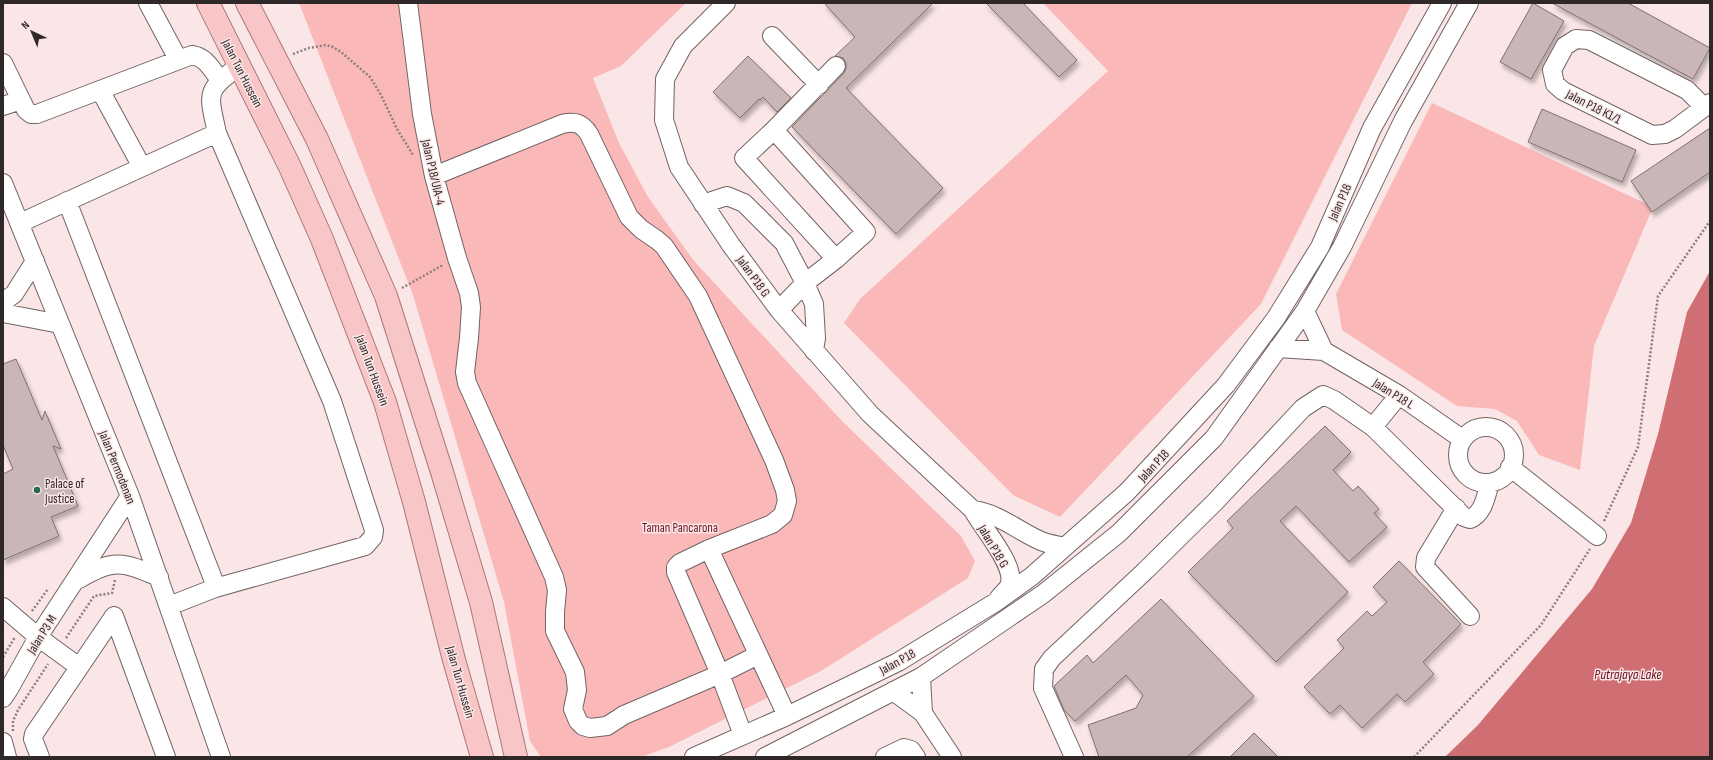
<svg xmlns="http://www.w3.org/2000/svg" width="1713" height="760" font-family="'Sofia Sans Condensed',sans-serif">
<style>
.green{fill:#fbb8b9}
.water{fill:#d06f73}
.building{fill:#c9b6b6;stroke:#817070;filter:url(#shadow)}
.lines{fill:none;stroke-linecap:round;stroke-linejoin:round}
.minor-casing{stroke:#736363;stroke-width:20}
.major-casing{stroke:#ae7677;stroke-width:24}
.path{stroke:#8c7f7f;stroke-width:2.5;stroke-dasharray:2 2;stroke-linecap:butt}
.minor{stroke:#fff;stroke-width:18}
.major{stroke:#f8c6c7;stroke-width:22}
.poi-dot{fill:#2a6752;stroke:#fae6e6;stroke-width:1.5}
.labels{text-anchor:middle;stroke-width:3;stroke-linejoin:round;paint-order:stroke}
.street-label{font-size:13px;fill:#2f2828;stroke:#fae6e6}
.poi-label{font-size:13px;fill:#2f2828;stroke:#fae6e6;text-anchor:start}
.park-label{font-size:13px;fill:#6d1322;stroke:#fae6e6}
.water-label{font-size:14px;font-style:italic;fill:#680d1e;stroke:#fae6e6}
</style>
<defs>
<filter id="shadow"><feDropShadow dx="2.5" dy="4.5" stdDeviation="2" flood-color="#0004"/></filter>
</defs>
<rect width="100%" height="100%" fill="#fae6e6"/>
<!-- green -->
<path class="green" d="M 299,3 L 686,3 L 621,66 L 593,78 L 619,143 L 648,197 L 694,261 L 843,422 L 961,536 L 975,561 L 968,578 L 821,671 L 669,747 L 641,757 L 541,757 L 530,741 L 504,602 L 413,295 Z
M 1043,3 L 1412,3 L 1261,304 L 1060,517 L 1013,495 L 844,323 L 860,299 L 1108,71 Z
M 1432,103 L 1653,207 L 1594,346 L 1580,470 L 1539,455 L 1517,421 L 1495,409 L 1457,406 L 1342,330 L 1336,294 Z"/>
<!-- water -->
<path class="water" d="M 1710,271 L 1710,757 L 1445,757 L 1478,725 L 1592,589 L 1631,523 L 1658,434 L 1687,312 Z"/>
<!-- building -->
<path class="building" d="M 824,3 L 933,3 L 846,88 L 943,188 L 896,234 L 792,127 L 844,73 L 846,68 L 846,63 L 843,58 L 835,56 L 855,37 Z
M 986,3 L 1023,3 L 1077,60 L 1059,77 Z
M 1533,3 L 1564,21 L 1531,79 L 1500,62 Z
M 1552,3 L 1628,3 L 1710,48 L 1693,79 Z
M 748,56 L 791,98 L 777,112 L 763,97 L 760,100 L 759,99 L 740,118 L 713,92 Z
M 1542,109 L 1636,150 L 1622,182 L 1528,142 Z
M 1710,128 L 1710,172 L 1652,212 L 1631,181 Z
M 16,359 L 42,420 L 45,411 L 61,449 L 53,446 L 78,506 L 51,517 L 59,536 L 3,560 L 3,474 L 13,469 L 3,445 L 3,364 Z
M 1325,426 L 1351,452 L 1333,470 L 1353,491 L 1358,486 L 1379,509 L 1374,513 L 1387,527 L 1349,562 L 1296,506 L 1280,521 L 1348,592 L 1276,662 L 1188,572 L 1233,528 L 1227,521 Z
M 1399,561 L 1461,624 L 1423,662 L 1434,674 L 1405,702 L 1397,694 L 1362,728 L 1340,705 L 1330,714 L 1304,687 L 1344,648 L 1337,640 L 1367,611 L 1372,616 L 1387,602 L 1373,587 Z
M 1161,599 L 1254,696 L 1187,757 L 1099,757 L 1088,725 L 1136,708 L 1143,695 L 1126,675 L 1075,721 L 1064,710 L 1054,686 L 1087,655 L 1093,663 Z
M 1254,733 L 1278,757 L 1230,757 Z"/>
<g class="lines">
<!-- minor casing -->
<g class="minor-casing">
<path id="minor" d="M 148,3 L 178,59
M 408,3 L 422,114 L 434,176 L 457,258 L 469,293 L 471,307 L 469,338 L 465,372 L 467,383 L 554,577 L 557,590 L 555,612 L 555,631 L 575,672 L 577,690 L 573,709 L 578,721 L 583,726 L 590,728 L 607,726 L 624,715 L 720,674 L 758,655
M 726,3 L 683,46 L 665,79 L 664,120 L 679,167 L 731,245 L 779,310 L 870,414 L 973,510 C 982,528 1018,567 1009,586 C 1007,590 1002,594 999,598
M 772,36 L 819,85
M 3,63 L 21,100 L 3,106
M 100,90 L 142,167
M 21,100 L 26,110 L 31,114 L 37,114 L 192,55 C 206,57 212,70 220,80
M 1704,107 L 1687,90 L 1589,40 L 1576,39 L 1565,46 L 1552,70 L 1555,84 L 1563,91 L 1652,135 L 1665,134 L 1675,129 L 1710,103
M 774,130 L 836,66
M 434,176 L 562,124 C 575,121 582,123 589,134 L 629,217 L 641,229 L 657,240 L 664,246 L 698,296 L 774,460 L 785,490 L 787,501 L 783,515 L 772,524 L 709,549 L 680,563 L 676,567 L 676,572 L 720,674 L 743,735
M 3,183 L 130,496 L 221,757
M 67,201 L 213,579 L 215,588 L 169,606
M 703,204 L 727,196 L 744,203 L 784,243 L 805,283 L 814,304 L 816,338 L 814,351
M 20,223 L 217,133
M 3,302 L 14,294 L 35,261
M 779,310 L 805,283 L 836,259 L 866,232 L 774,130 L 744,158 L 836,259
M 1305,311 L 1324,351
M 3,313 L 60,324
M 1278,348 L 1324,351 L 1399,395 L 1462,439
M 1373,427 L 1399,395
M1458 455a28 28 0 1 1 56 0a28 28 0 1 1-56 0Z
M 1510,467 L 1597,536
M 1456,508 L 1426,558 L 1425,567 L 1470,616
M 973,510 C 998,513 1018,531 1041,541 C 1048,544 1057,545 1065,547
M 709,549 L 787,716
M 79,579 C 114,558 123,562 159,577
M 215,588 L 365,546 L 373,537 L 374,530 L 332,401 L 217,133 C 208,91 205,92 240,65
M 3,607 L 38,637 L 79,667
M 921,677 L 923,713
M 893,691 L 923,713 L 952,757
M 3,698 L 9,689 L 38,637 L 130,496
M 3,742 L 7,757
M 40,757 L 33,739 L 34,734 L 114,616 L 166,757
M 694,757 L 787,716 L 898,662 L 996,602 L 1032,576 L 1127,492 L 1226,385 L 1276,318 L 1320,247 L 1372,128 L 1442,3
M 765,757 L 921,677 L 1043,594 L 1119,533 L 1214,438 L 1305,311 L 1342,247 L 1403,121 L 1469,3
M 885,757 L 904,748 L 911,750 L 916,757
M 1074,757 L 1043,688 L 1044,669 L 1052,658 L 1145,571 L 1215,502 L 1303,408 L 1323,395 L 1334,400 L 1373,427 L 1464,517 L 1470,519 C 1484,513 1486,495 1490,483"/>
</g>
<!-- major casing -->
<g class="major-casing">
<path id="major" d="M 208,3 L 290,167 L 322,239 L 385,402 L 414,502 L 454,660 L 482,757
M 247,3 L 317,139 L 386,296 L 442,472 L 481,602 L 516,757"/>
</g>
<!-- path -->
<path class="path" d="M 293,54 L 309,48 L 326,45 L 333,47 L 341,52 L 370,77 L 381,95 L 397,129 L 413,155
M 402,288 L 443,265
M 1604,521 L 1638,447 L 1658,296 L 1710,221
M 32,611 L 48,589
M 66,638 L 94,596 L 112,593 L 115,580
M 3,657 L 15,637
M 13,731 L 13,721 L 18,710 L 48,664
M 1414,757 L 1541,625 L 1590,549"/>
<!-- minor -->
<use href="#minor" class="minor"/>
<!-- major -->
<use href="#major" class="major"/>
</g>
<!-- markers -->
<circle class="poi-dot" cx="37" cy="490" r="4"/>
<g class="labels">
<!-- street labels -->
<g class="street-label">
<text transform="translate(243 73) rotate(63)" y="5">Jalan Tun Hussein</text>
<text transform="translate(1594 106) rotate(27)" y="5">Jalan P18 K1/1</text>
<text transform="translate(434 172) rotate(77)" y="5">Jalan P18/UIA-4</text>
<text transform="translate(1339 202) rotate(-66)" y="5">Jalan P18</text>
<text transform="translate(754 276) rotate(54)" y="5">Jalan P18 G</text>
<text transform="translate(373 370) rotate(70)" y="5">Jalan Tun Hussein</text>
<text transform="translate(1394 393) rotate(32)" y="5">Jalan P18 L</text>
<text transform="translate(1153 465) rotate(-47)" y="5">Jalan P18</text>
<text transform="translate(118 467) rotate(68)" y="5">Jalan Permodenan</text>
<text transform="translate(994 546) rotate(59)" y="5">Jalan P18 G</text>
<text transform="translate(41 634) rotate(-58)" y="5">Jalan P3 M</text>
<text transform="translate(897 661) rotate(-29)" y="5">Jalan P18</text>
<text transform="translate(461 682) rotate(74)" y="5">Jalan Tun Hussein</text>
</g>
<!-- poi labels -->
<g class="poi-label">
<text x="45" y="488">Palace of<tspan x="45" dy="15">Justice</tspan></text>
</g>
<!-- park labels -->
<g class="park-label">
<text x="680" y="532">Taman Pancarona</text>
</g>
<!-- water labels -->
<g class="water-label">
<text x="1628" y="679">Putrajaya Lake</text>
</g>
</g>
<!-- border -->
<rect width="1713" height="760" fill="none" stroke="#2f2828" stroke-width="8"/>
<!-- north arrow -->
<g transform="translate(32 32) rotate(316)" stroke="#fae6e6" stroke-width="3" paint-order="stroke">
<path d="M0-3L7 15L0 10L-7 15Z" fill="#2f2828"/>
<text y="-6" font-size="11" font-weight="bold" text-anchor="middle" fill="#2f2828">N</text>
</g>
</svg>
